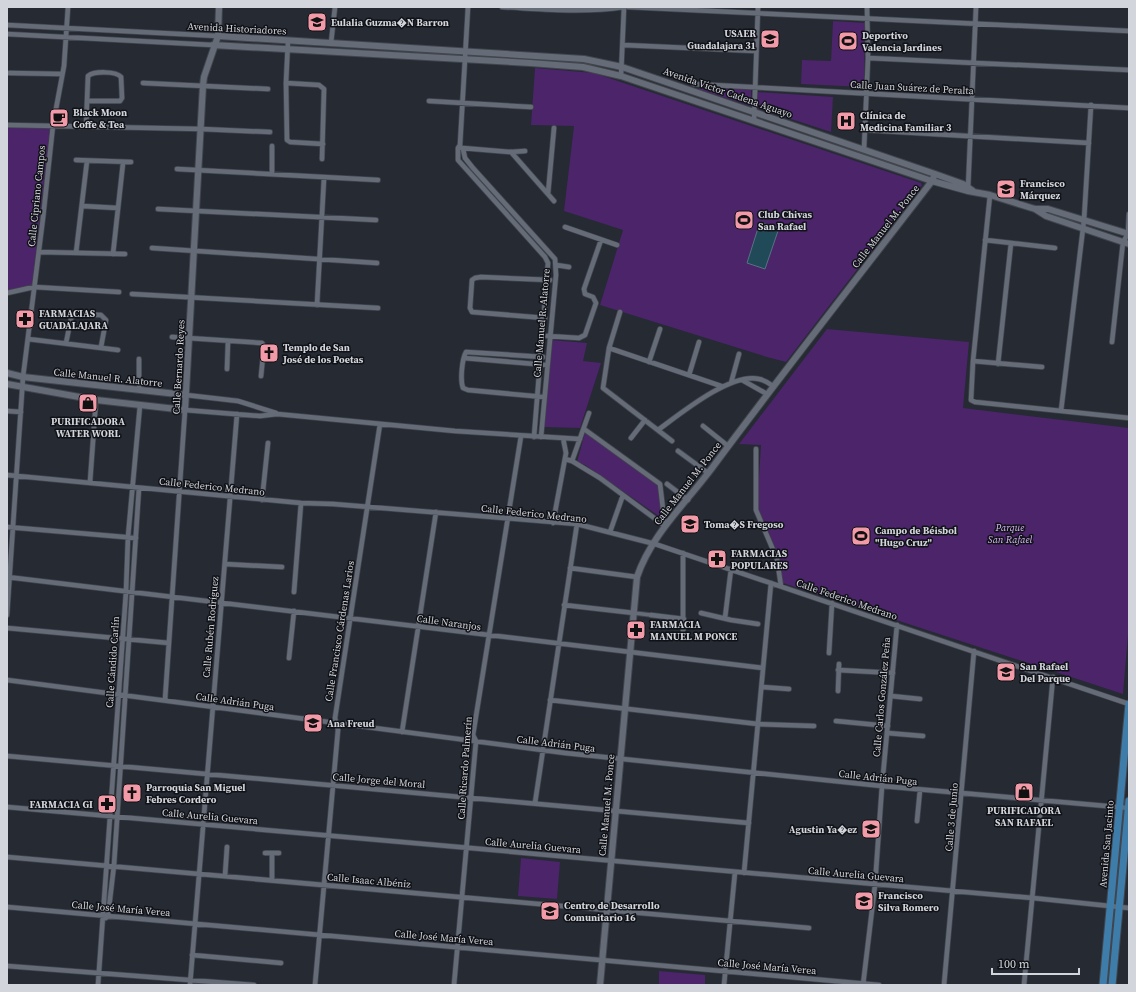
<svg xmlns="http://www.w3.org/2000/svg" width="1136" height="992" font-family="'Source Serif 4',serif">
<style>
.green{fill:#4b246a}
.water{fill:#214a58;stroke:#56747f}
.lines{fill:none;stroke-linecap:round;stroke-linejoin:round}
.pedestrian-casing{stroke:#41454d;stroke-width:5.5}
.minor-casing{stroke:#41454d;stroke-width:6}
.tertiary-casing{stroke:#41454d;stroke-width:8}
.primary-casing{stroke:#41454d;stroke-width:9}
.pedestrian{stroke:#666c77;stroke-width:3.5}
.minor{stroke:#666c77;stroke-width:4.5}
.tertiary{stroke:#666c77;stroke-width:6}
.primary{stroke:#3e7da9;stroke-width:7}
.labels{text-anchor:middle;stroke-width:3;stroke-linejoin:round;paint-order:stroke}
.poi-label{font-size:10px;font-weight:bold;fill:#d2d5db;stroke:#101217;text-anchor:start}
.street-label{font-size:10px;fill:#d2d5db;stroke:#101217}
.park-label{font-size:10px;font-style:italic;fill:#d7b7f8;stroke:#101217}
</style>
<rect width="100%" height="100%" fill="#252a33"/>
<!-- green -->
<path class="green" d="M 833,21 L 865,23 L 864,87 L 801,84 L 802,60 L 831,61 Z
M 535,68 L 594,73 L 921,183 L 922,185 L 786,362 L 767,357 L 600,305 L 623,230 L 564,211 L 574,126 L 531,125 Z
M 705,86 L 717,86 L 751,90 L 751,106 L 698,89 Z
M 758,92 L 833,97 L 831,132 L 757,108 Z
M 7,128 L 50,128 L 32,286 L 7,292 Z
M 827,329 L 969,342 L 963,408 L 1129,428 L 1129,623 L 1123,694 L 783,583 L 779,556 L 757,508 L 761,445 L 739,444 Z
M 551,340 L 587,343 L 583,361 L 601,363 L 580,428 L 544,427 Z
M 585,433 L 659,485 L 663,519 L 585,465 L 577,462 Z
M 521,858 L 560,862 L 557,899 L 518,896 Z
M 659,971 L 705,975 L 705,985 L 659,985 Z"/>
<!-- water -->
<path class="water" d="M 760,222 L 779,228 L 765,269 L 747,263 Z"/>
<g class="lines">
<!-- pedestrian casing -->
<g class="pedestrian-casing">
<path id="pedestrian" d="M 634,613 L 651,615"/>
</g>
<!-- minor casing -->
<g class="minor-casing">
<path id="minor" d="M 468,7 L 460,145 L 458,148 L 458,160 L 545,257 L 548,263 L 534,437
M 502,7 C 543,9 583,13 624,7
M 628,7 L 1129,31
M 7,25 L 218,36
M 7,34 L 213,45
M 288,41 L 286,83 L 287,140 L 290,142 L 323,144
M 331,43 L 335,7
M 623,45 L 756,51
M 868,58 L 1129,70
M 9,73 L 62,74
M 621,76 L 624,7
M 143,83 L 268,89
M 286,83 L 319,85 L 324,89 L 322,159
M 694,84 L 1129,108
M 429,101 L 531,107
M 754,121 L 758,7
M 7,125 L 201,129 L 270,132
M 86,127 L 88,76 C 94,71 116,71 121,77 L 122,98 L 120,101 L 87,101
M 865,130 L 1089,143
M 462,148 L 511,152 L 525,151
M 463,149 L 465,158 L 473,168 L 555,259 L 556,275 L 541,437
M 864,149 L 868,58 L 867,7
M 511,152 L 554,201
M 76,160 L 131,162
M 177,169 L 378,180
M 272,174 L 272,146
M 968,189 L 976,7
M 548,194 L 554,128
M 990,195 L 973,361 L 971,400 L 975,402 L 1129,418
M 82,206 L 118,208
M 158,209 L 376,220
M 565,227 L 617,245
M 985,240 L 1055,248
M 152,248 L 377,263
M 39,252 L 125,254
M 76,253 L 87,161
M 113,254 L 123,163
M 556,265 L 569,267
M 7,293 L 34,287 L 119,292
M 132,294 L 378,308
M 317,305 L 324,178
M 620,312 L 609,348 L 603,388 L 672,441
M 545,318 L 472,312 L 470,308 L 472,280 L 475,278 L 481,277 L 550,280
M 547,336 L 579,338 L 585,335 L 596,303 L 593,297 L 585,294 L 584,289 L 601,240
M 172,337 L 262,343 L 264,346 L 261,376
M 28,339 L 118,350
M 1112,342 L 1123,242 L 1128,234 L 1129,214
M 66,343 L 72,314 L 101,315 L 106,320 L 101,347
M 609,348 L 721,386
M 543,357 L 466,352 C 462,359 460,380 463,388 L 468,390 L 544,397
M 464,358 L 547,365
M 973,361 L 1042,367
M 649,362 L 660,329
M 998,364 L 1011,243
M 227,369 L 228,341
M 689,375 L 699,342
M 742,380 L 767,394
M 731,383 L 739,354
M 139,390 L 139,359
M 186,395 L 238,401 L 276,413
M 7,411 L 21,412
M 1061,411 L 1084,220 L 1091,105
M 703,426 L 728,446
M 584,429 L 660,484 L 665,526
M 658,430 C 680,414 731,372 759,379 C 764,380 769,383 773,386
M 631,438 L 645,420
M 756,449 L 756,510 L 777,559 L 781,586
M 678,451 L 708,473
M 565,459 L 572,461 L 600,478 L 665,526
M 572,461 L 589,413
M 7,475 L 301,503 L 333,504 L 577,524 L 655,544 L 1129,704
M 90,482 L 96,400
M 667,484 L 688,500
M 262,500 L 268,443
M 553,523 L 566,453 L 563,438
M 7,527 L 136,538
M 610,532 L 623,495
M 683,553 L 683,631
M 225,564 L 282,567
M 570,568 L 637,577
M 7,577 L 763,668
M 294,592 L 301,503
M 564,605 L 634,613
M 701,613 L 731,620 L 758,624
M 7,615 L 23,377 L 43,218 L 53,125 L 64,66 L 68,7
M 651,615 L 684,619
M 725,618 L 731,569
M 7,628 L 169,643
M 829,653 L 832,603
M 289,658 L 294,611
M 838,670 L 893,673
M 7,680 L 565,753 L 882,786 L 1129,808
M 762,687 L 789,689
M 838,691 L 839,664
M 891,696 L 920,699
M 165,700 L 185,410 L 260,416 L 277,414 L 455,431 L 580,439
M 550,700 L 758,724 L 814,726
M 836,721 L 888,726
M 402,732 L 436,512
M 887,733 L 923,736
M 7,756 L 749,823
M 535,803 L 577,524
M 7,807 L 1033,898 L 1129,908
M 917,821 L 920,790
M 265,853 L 279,853
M 7,857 L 809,928
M 744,873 L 771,583
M 225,876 L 227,847
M 272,880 L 272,853
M 7,907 L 879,985
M 106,918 L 108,916 L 114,865 L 139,488
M 192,955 L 281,963
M 7,966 L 254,985
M 98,985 L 126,592 L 128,537 L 140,405
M 190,985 L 237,414
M 315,985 L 338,730 L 335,718 L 380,424
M 454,985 L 476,741 L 473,735 L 521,436
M 724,985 L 735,872
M 863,985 L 875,885 L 882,786 L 897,625
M 944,985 L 974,651
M 1024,985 L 1053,677"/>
</g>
<!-- tertiary casing -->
<g class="tertiary-casing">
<path id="tertiary" d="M 218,36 L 584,59 L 622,67 L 935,174 L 963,184 L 973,191
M 213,45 L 530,63 L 583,67 L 621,76 L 932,181 L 968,191 L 990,195 L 1035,209 L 1048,209 L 1129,234
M 1035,209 L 1046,216 L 1129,244
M 7,373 L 23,377 L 186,395
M 7,384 L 96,400 L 185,410 L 203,85 L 204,77 L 218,36 L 219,7
M 600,985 L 637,577 C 651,535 686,503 712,468 C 784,371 858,277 932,181 L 935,174"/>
</g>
<!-- primary casing -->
<g class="primary-casing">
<path id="primary" d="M 1103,985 L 1129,704
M 1112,985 L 1129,801"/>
</g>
<!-- pedestrian -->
<use href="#pedestrian" class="pedestrian"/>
<!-- minor -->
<use href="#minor" class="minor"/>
<!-- tertiary -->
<use href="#tertiary" class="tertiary"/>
<!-- primary -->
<use href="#primary" class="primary"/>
</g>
<!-- icons -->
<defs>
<g id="school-square" transform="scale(1)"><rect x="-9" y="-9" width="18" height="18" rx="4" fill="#f39aa8" stroke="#101217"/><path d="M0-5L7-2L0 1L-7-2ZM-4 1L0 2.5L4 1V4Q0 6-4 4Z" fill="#111"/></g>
<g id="stadium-square" transform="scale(1)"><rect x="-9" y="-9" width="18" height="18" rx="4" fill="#f39aa8" stroke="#101217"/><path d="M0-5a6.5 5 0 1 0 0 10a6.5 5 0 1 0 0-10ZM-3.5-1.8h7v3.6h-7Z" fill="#111"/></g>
<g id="cafe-square" transform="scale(1)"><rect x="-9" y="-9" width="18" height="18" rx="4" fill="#f39aa8" stroke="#101217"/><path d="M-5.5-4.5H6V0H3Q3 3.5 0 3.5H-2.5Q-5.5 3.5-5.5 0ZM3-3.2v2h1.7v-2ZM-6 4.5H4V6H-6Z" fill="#111"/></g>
<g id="hospital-square" transform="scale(1)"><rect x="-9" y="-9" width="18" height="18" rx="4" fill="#f39aa8" stroke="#101217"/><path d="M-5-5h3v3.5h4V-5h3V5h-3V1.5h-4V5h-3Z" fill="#111"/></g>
<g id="pharmacy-square" transform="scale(1)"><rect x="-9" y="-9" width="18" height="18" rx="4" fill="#f39aa8" stroke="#101217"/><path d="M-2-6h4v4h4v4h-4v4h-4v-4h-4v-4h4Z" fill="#111"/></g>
<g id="church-square" transform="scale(1)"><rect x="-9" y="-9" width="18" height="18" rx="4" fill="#f39aa8" stroke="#101217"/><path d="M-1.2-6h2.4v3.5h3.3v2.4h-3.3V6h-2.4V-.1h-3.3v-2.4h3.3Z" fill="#111"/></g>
<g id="shop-square" transform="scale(1)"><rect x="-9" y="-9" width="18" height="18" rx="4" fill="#f39aa8" stroke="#101217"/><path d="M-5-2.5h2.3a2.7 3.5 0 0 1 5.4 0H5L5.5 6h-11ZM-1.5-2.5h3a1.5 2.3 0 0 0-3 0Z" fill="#111"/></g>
</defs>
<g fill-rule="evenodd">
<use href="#school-square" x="317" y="22"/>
<use href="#school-square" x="770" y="39"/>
<use href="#stadium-square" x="848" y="41"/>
<use href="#cafe-square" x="59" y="118"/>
<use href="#hospital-square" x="846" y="121"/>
<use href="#school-square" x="1006" y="189"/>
<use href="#stadium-square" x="744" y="220"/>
<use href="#pharmacy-square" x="25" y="319"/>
<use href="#church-square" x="269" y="353"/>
<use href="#shop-square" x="88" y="403"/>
<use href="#school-square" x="690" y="524"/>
<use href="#stadium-square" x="861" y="536"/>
<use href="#pharmacy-square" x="717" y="559"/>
<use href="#pharmacy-square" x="636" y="630"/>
<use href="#school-square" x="1006" y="672"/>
<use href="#school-square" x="313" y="723"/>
<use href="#shop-square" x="1024" y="792"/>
<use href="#church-square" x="132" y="793"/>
<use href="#pharmacy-square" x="107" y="804"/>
<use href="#school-square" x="871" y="829"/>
<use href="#school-square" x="864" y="901"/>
<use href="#school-square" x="550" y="911"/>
</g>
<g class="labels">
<!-- poi labels -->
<g class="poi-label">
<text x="331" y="26">Eulalia Guzma�N Barron</text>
<text x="756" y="37" text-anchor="end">USAER<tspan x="756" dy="12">Guadalajara 31</tspan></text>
<text x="862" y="39">Deportivo<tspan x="862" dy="12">Valencia Jardines</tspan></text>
<text x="73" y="116">Black Moon<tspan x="73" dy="12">Coffe &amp; Tea</tspan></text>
<text x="860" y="119">Clínica de<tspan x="860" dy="12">Medicina Familiar 3</tspan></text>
<text x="1020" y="187">Francisco<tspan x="1020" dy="12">Márquez</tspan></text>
<text x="758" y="218">Club Chivas<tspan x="758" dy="12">San Rafael</tspan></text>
<text x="39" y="317">FARMACIAS<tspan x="39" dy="12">GUADALAJARA</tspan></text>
<text x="283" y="351">Templo de San<tspan x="283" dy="12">José de los Poetas</tspan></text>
<text x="88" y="425" text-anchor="middle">PURIFICADORA<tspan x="88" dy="12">WATER WORL</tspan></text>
<text x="704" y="528">Toma�S Fregoso</text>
<text x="875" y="534">Campo de Béisbol<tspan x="875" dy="12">"Hugo Cruz"</tspan></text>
<text x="731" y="557">FARMACIAS<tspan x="731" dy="12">POPULARES</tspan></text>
<text x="650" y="628">FARMACIA<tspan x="650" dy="12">MANUEL M PONCE</tspan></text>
<text x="1020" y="670">San Rafael<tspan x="1020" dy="12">Del Parque</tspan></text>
<text x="327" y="727">Ana Freud</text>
<text x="146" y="791">Parroquia San Miguel<tspan x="146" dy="12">Febres Cordero</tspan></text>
<text x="93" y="808" text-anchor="end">FARMACIA GI</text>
<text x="1024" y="814" text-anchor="middle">PURIFICADORA<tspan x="1024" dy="12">SAN RAFAEL</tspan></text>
<text x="857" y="833" text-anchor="end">Agustin Ya�ez</text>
<text x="878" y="899">Francisco<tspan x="878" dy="12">Silva Romero</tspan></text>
<text x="564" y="909">Centro de Desarrollo<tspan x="564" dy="12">Comunitario 16</tspan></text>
</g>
<!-- street labels -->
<g class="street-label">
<text transform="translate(237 28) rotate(3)" y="4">Avenida Historiadores</text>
<text transform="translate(912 87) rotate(3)" y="4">Calle Juan Suárez de Peralta</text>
<text transform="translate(728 92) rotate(19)" y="4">Avenida Víctor Cadena Aguayo</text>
<text transform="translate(36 196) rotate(-84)" y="4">Calle Cipriano Campos</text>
<text transform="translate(885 226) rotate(-52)" y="4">Calle Manuel M. Ponce</text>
<text transform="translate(541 323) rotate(-85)" y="4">Calle Manuel R. Alatorre</text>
<text transform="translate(178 367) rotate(-87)" y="4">Calle Bernardo Reyes</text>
<text transform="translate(108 377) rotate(6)" y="4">Calle Manuel R. Alatorre</text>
<text transform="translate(687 483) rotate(-52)" y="4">Calle Manuel M. Ponce</text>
<text transform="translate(212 486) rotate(6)" y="4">Calle Federico Medrano</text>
<text transform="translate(534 513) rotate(6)" y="4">Calle Federico Medrano</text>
<text transform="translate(847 599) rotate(19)" y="4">Calle Federico Medrano</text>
<text transform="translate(449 622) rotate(8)" y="4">Calle Naranjos</text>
<text transform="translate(210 627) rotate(-85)" y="4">Calle Rubén Rodríguez</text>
<text transform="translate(339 631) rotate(-81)" y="4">Calle Francisco Cárdenas Larios</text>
<text transform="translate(112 662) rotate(-86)" y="4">Calle Cándido Carlín</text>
<text transform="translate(881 697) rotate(-85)" y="4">Calle Carlos González Peña</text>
<text transform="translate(235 701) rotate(8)" y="4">Calle Adrián Puga</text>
<text transform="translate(556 743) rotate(7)" y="4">Calle Adrián Puga</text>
<text transform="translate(464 768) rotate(-86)" y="4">Calle Ricardo Palmerín</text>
<text transform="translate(878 777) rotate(6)" y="4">Calle Adrián Puga</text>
<text transform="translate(379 780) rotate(5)" y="4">Calle Jorge del Moral</text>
<text transform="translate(606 805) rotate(-85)" y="4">Calle Manuel M. Ponce</text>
<text transform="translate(210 816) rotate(5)" y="4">Calle Aurelia Guevara</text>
<text transform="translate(951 817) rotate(-85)" y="4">Calle 3 de Junio</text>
<text transform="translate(1106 844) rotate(-85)" y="4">Avenida San Jacinto</text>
<text transform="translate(533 845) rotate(5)" y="4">Calle Aurelia Guevara</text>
<text transform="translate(856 874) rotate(5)" y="4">Calle Aurelia Guevara</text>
<text transform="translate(369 880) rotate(5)" y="4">Calle Isaac Albéniz</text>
<text transform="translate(121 908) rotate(5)" y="4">Calle José María Verea</text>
<text transform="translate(444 937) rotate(5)" y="4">Calle José María Verea</text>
<text transform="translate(767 966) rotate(5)" y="4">Calle José María Verea</text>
</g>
<!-- park labels -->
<g class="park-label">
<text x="1010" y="531">Parque<tspan x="1010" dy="12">San Rafael</tspan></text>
</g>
</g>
<!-- border -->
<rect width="1136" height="992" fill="none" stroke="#d2d5db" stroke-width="16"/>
<!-- scale -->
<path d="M992 968v6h87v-6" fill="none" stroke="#d2d5db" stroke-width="2"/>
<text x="998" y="968" font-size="12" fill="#d2d5db" stroke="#101217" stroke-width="3" paint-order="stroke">100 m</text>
</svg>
